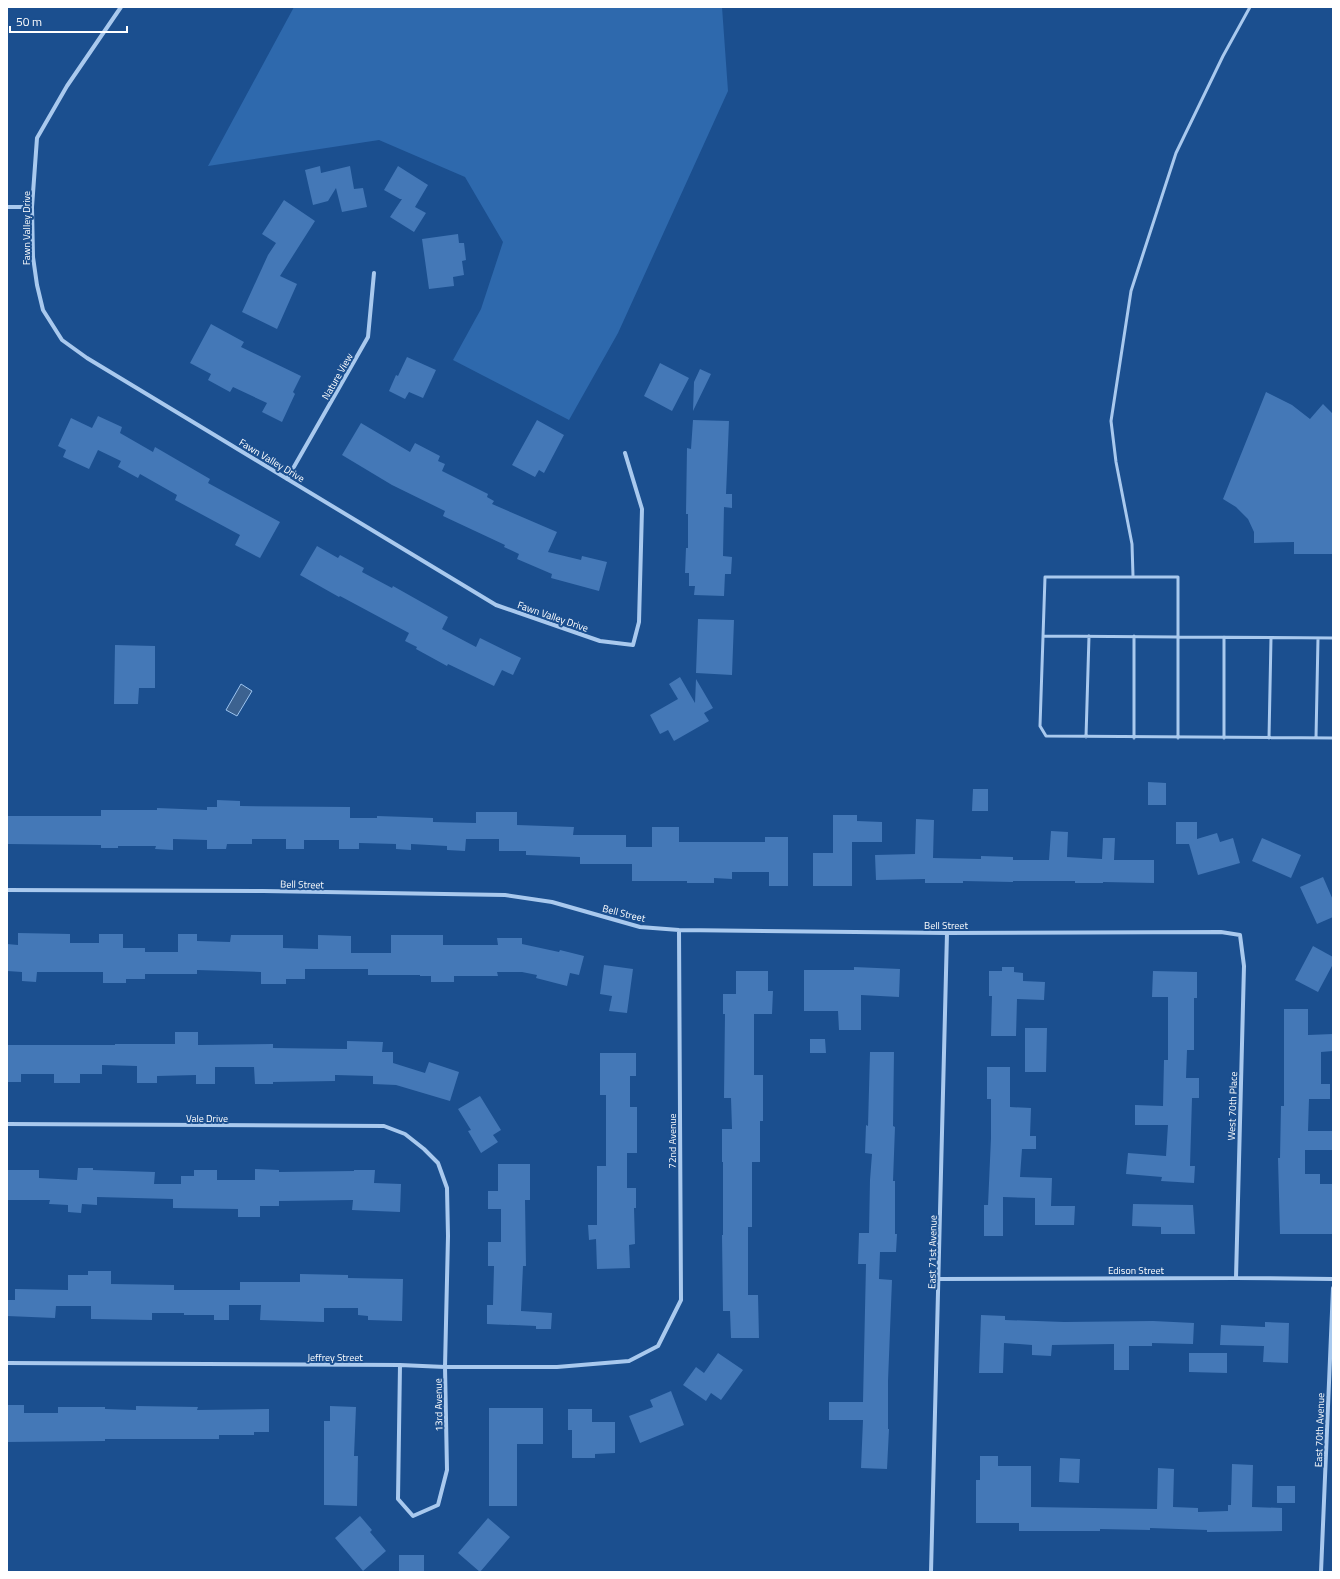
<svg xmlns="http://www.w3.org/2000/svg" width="1340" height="1579" font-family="'Titillium Web',sans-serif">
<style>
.green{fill:#2e69ad}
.water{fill:#3c6290;stroke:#9cc4f0}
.building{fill:#4478b7}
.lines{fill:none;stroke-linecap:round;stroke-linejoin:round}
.lane{stroke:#a9c9ee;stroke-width:3}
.street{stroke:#a9c9ee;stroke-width:4}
.labels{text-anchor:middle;stroke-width:4;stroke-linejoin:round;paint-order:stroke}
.street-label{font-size:10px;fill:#fff;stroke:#1b4f8f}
</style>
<rect width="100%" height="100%" fill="#1b4f8f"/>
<!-- green -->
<path class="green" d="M 294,7 L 722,7 L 728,91 L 618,333 L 569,420 L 453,360 L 481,309 L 503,242 L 465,177 L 379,140 L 208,166 Z"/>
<!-- water -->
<path class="water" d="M 241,684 L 252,691 L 237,716 L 226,710 Z"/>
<!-- building -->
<path class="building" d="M 320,166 L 321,173 L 350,166 L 354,189 L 363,188 L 367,207 L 342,212 L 336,188 L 328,201 L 313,205 L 305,170 Z
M 398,166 L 428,185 L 415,207 L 426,213 L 414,232 L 390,217 L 402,199 L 400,199 L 384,190 Z
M 284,200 L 315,221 L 280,276 L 297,284 L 277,329 L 242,312 L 268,255 L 276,243 L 262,234 Z
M 458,234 L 459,243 L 464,243 L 466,260 L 462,261 L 464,275 L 453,277 L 454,286 L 429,289 L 422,239 Z
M 211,324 L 244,342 L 241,347 L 301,376 L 293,392 L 295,394 L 282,422 L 262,412 L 267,403 L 233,387 L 230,392 L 208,380 L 211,374 L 190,363 Z
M 407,357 L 436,370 L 423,398 L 409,392 L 405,399 L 389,391 L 396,375 L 398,376 Z
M 660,363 L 689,378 L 672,411 L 644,396 Z
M 700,369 L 711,374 L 693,411 L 694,382 Z
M 1266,392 L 1292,405 L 1310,419 L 1323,404 L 1333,414 L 1333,554 L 1294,554 L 1294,542 L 1254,543 L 1254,532 L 1248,519 L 1236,507 L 1223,499 Z
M 98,416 L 122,427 L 120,433 L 153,452 L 155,447 L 210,479 L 208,483 L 280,522 L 260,558 L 235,545 L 240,535 L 175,500 L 177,495 L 140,474 L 138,478 L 118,467 L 121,461 L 98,450 L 89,469 L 63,457 L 66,450 L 58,446 L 71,418 L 92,428 Z
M 537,420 L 564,435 L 544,473 L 539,470 L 535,477 L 512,465 Z
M 693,420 L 729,421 L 726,494 L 732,494 L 732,508 L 724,507 L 723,556 L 732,557 L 731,574 L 725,574 L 724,596 L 694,595 L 695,586 L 689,586 L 689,573 L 685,573 L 686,548 L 688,548 L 688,514 L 686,514 L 687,448 L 691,449 Z
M 361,423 L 410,452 L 415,443 L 440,456 L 438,461 L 445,464 L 442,471 L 488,494 L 487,497 L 494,501 L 492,504 L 557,532 L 548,552 L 581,560 L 582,556 L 607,562 L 599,591 L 551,578 L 552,574 L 517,559 L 519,554 L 504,547 L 505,545 L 443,516 L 445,511 L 392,485 L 342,455 Z
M 317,546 L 338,558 L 340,555 L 364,568 L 362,572 L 392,588 L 393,586 L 448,617 L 442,629 L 476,647 L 480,638 L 521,658 L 513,675 L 502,670 L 494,686 L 448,664 L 447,666 L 416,649 L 417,647 L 405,641 L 409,633 L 340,596 L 339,597 L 300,575 Z
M 698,619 L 734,620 L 732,675 L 696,673 Z
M 115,645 L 155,646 L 155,688 L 139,688 L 138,704 L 114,704 Z
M 680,677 L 695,703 L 696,679 L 713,708 L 704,713 L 709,721 L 674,741 L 668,730 L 660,734 L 650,715 L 678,699 L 669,684 Z
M 1148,782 L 1166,783 L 1166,805 L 1148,805 Z
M 973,789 L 988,789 L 988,811 L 972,811 Z
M 217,800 L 240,801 L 240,806 L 350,807 L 350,818 L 377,818 L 377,816 L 407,817 L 433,818 L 433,822 L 476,823 L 476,812 L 517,812 L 517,825 L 574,827 L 573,835 L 626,835 L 626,847 L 652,847 L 652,827 L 679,827 L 679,842 L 765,842 L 765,837 L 788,837 L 788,886 L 769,886 L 769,872 L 732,872 L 732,879 L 714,878 L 714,883 L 687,883 L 687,881 L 632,881 L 632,864 L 580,864 L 580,857 L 526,855 L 526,851 L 499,851 L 499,839 L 466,839 L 465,851 L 447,850 L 447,846 L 411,844 L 411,850 L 396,849 L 396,844 L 359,843 L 359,849 L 339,849 L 339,840 L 304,840 L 304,849 L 286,849 L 286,839 L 252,839 L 252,844 L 227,844 L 226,849 L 207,849 L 207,840 L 173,839 L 173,850 L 155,849 L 156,846 L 118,846 L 118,848 L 101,848 L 101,845 L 7,844 L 7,816 L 101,816 L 101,810 L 157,810 L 157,808 L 207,810 L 207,807 L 217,807 Z
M 833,815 L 857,815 L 857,821 L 882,822 L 882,842 L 852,842 L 852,886 L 813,886 L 813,853 L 833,853 Z
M 916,819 L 934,820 L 933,858 L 981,859 L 981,856 L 1013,857 L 1013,860 L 1049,860 L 1051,831 L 1068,832 L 1067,857 L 1102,859 L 1103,838 L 1115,838 L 1114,860 L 1154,860 L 1154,883 L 1103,882 L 1103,883 L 1075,883 L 1075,881 L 1013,881 L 1013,882 L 963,881 L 963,883 L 925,883 L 925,879 L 876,880 L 875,855 L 915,854 Z
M 1176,822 L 1197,822 L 1197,839 L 1217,833 L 1220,842 L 1233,838 L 1240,863 L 1198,875 L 1189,844 L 1176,844 Z
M 1262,838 L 1301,855 L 1291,878 L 1252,861 Z
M 1323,877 L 1333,900 L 1333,917 L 1317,924 L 1300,887 Z
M 18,933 L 70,934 L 70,943 L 99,943 L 99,934 L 123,934 L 123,948 L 145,948 L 145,952 L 178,952 L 178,934 L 197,934 L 197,941 L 230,942 L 231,935 L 283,935 L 283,948 L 318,949 L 318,935 L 351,936 L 351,953 L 391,953 L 391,935 L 443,935 L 443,945 L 498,945 L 497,938 L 522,938 L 522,944 L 559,952 L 560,950 L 584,956 L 579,975 L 570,973 L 567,986 L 536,978 L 537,975 L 522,972 L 497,972 L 498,976 L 454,976 L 454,982 L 431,982 L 431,976 L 420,976 L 420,975 L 368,975 L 368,969 L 305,969 L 305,979 L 286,979 L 286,984 L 261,984 L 261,972 L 197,970 L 197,974 L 145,974 L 145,979 L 126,979 L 126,983 L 103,983 L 103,972 L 37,972 L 36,982 L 22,981 L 22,972 L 7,971 L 7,944 L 18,945 Z
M 1313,946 L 1333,957 L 1333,964 L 1318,992 L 1295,980 Z
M 604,965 L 633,969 L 627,1013 L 609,1011 L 612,996 L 600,994 Z
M 854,967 L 900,969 L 899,997 L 861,995 L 861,1030 L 839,1030 L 838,1011 L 804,1011 L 804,970 L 854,970 Z
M 1002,967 L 1014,967 L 1014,972 L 1023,973 L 1023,981 L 1045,982 L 1044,1000 L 1017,999 L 1016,1036 L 991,1036 L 992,996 L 989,996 L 989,971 L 1002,971 Z
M 736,971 L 768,971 L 768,991 L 773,991 L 772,1014 L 754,1014 L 754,1075 L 763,1075 L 763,1121 L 760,1121 L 760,1162 L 752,1162 L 752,1227 L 748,1227 L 748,1295 L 758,1295 L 759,1338 L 731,1338 L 730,1311 L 723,1311 L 722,1235 L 723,1235 L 723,1162 L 722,1162 L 722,1129 L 732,1129 L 731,1098 L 724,1098 L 725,1014 L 723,1014 L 723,994 L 736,994 Z
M 1153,971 L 1197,972 L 1197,998 L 1194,998 L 1194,1050 L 1187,1050 L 1186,1078 L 1199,1078 L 1199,1098 L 1192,1098 L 1190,1166 L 1195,1166 L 1194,1183 L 1161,1181 L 1162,1177 L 1126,1174 L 1128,1153 L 1166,1156 L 1168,1125 L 1135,1125 L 1135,1105 L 1163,1106 L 1164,1060 L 1168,1060 L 1168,997 L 1152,997 Z
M 1284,1009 L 1308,1009 L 1308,1035 L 1333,1034 L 1333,1051 L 1321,1052 L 1321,1084 L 1330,1084 L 1330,1099 L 1309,1099 L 1308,1131 L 1333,1131 L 1333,1150 L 1305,1150 L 1305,1174 L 1320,1174 L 1320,1184 L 1333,1184 L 1333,1234 L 1280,1234 L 1278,1158 L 1280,1158 L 1281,1106 L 1284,1106 Z
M 1025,1028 L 1047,1028 L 1046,1072 L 1025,1072 Z
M 175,1032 L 198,1032 L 198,1045 L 273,1044 L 273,1048 L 347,1049 L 347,1041 L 383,1042 L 382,1052 L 393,1052 L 393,1063 L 425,1073 L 429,1062 L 459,1072 L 450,1101 L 396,1085 L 373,1084 L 373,1076 L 335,1075 L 335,1081 L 273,1082 L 273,1084 L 255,1084 L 254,1067 L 215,1067 L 215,1084 L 196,1084 L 196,1075 L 157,1076 L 157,1083 L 137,1083 L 137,1066 L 102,1065 L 102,1074 L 80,1074 L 80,1083 L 54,1083 L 54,1074 L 21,1074 L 21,1082 L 7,1082 L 7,1045 L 115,1045 L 115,1044 L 175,1044 Z
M 810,1039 L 825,1039 L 826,1053 L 810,1053 Z
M 870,1052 L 894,1052 L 893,1126 L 895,1127 L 893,1181 L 895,1181 L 895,1234 L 897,1234 L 896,1252 L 880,1252 L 879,1279 L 892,1280 L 888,1381 L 888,1429 L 889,1429 L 887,1469 L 861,1468 L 863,1420 L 829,1420 L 829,1402 L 863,1402 L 866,1264 L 858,1264 L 859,1233 L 869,1233 L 870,1180 L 872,1154 L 865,1153 L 866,1125 L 868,1126 Z
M 600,1053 L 636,1053 L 636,1076 L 630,1076 L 630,1107 L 637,1107 L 637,1153 L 627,1153 L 627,1188 L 636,1188 L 636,1208 L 634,1208 L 635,1244 L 629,1245 L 630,1268 L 597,1269 L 596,1239 L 589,1240 L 588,1225 L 597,1225 L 597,1166 L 606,1166 L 606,1095 L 600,1095 Z
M 987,1067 L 1010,1067 L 1010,1107 L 1031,1108 L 1030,1136 L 1036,1136 L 1036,1149 L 1022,1149 L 1020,1177 L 1052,1178 L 1051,1206 L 1075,1206 L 1074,1225 L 1035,1225 L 1035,1198 L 1003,1197 L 1003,1236 L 984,1236 L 984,1205 L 988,1205 L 991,1138 L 991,1099 L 987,1099 Z
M 480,1096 L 501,1130 L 493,1135 L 498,1142 L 481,1153 L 468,1131 L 471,1130 L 458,1109 Z
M 498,1164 L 530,1164 L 530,1200 L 525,1200 L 526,1266 L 523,1266 L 521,1311 L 552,1313 L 551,1329 L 536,1329 L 536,1326 L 487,1324 L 487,1305 L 493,1305 L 494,1266 L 488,1266 L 488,1242 L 501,1242 L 501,1209 L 488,1209 L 488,1191 L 498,1191 Z
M 78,1168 L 93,1168 L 93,1170 L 155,1172 L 154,1184 L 181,1184 L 181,1176 L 194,1176 L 194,1170 L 217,1170 L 217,1180 L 255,1180 L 255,1169 L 279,1170 L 279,1172 L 354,1171 L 354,1170 L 375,1170 L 374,1183 L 401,1184 L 400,1212 L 352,1210 L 353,1200 L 279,1201 L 279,1206 L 260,1206 L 260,1217 L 238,1217 L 238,1209 L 173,1208 L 173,1199 L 97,1197 L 97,1205 L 82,1204 L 81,1213 L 68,1212 L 68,1205 L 49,1204 L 50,1200 L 7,1200 L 7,1170 L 39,1170 L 39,1178 L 77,1180 Z
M 1133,1204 L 1193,1205 L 1195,1234 L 1161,1234 L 1161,1227 L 1132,1226 Z
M 88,1271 L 111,1271 L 111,1284 L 174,1285 L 174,1290 L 240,1290 L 240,1282 L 300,1282 L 300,1274 L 348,1275 L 348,1278 L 403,1279 L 402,1321 L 368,1320 L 368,1316 L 358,1315 L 358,1308 L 324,1308 L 324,1322 L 260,1320 L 261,1305 L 229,1305 L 229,1320 L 214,1320 L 214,1315 L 184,1315 L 184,1313 L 152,1313 L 152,1320 L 91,1319 L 91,1306 L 56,1306 L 55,1318 L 7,1316 L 7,1300 L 15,1300 L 15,1289 L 68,1290 L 68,1275 L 88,1275 Z
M 981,1315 L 1005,1316 L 1005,1320 L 1064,1322 L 1153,1321 L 1194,1323 L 1193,1344 L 1152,1343 L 1152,1346 L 1129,1346 L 1129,1370 L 1114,1370 L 1114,1344 L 1052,1345 L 1051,1356 L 1032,1355 L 1032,1345 L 1004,1343 L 1003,1373 L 979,1373 Z
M 1265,1322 L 1289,1323 L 1288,1363 L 1263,1362 L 1264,1346 L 1220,1345 L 1221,1325 L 1265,1327 Z
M 718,1353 L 743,1370 L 721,1400 L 711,1393 L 706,1401 L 683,1385 L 696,1367 L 704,1373 Z
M 1189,1353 L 1227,1353 L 1227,1373 L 1189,1372 Z
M 671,1391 L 684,1425 L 640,1443 L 629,1416 L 653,1407 L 650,1400 Z
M 7,1405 L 24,1405 L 24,1413 L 58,1413 L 58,1407 L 105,1407 L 105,1409 L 136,1410 L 136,1406 L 198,1407 L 197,1410 L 269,1409 L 269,1432 L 254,1432 L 254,1435 L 219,1435 L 219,1439 L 105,1439 L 105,1441 L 7,1442 Z
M 330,1406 L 356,1407 L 354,1456 L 358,1456 L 357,1506 L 324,1505 L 324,1421 L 330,1421 Z
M 489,1408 L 543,1408 L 543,1444 L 517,1444 L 517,1506 L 489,1506 Z
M 568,1409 L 592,1409 L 592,1422 L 615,1422 L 615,1453 L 595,1454 L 595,1458 L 572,1458 L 572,1430 L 568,1430 Z
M 980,1456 L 998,1456 L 998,1466 L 1031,1466 L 1031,1507 L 1157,1509 L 1158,1468 L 1174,1469 L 1173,1507 L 1198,1508 L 1198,1512 L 1228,1511 L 1228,1505 L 1231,1505 L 1232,1464 L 1253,1465 L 1252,1507 L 1282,1508 L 1282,1531 L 1207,1532 L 1207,1530 L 1150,1528 L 1150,1530 L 1100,1529 L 1100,1531 L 1019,1531 L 1019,1523 L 976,1523 L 976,1480 L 980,1480 Z
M 1060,1458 L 1080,1459 L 1079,1483 L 1059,1482 Z
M 1277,1486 L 1295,1486 L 1295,1503 L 1277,1503 Z
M 360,1516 L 372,1530 L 370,1532 L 386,1551 L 363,1571 L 335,1538 Z
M 488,1518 L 510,1537 L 480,1572 L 458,1553 Z
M 399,1555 L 424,1555 L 424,1572 L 399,1572 Z"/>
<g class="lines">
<!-- lane -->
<path class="lane" d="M 1133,576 L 1132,544 L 1116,462 L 1111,421 L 1131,291 L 1176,153 L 1223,56 L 1250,7
M 1043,636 L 1178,637 L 1178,738
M 1134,636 L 1134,738
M 1333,638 L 1178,637 L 1178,577 L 1045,577 L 1040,726 L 1046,736 L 1333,738
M 1086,737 L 1089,636
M 1224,738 L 1224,637
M 1269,738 L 1271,638
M 1316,738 L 1318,638"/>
<!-- street -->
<path class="street" d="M 121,7 L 67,86 L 37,138 L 32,207 L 33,257 L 37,285 L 43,310 L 62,340 L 87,358 L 496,605 L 600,641 L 633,645 L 639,622 L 642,509 L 625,453
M 7,207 L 32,207
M 287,479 L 368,337 L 374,273
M 7,890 L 263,891 L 505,895 L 552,902 L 640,927 L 679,930 L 947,933 L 1221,932 L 1240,935 L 1244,966 L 1236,1278
M 7,1124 L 384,1126 L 405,1134 L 424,1149 L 438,1163 L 447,1188 L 448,1236 L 445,1367 L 447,1470 L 438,1505 L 413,1516 L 398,1499 L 400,1365
M 939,1279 L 1236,1278 L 1333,1279
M 7,1363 L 400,1365 L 445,1367 L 557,1367 L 629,1361 L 658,1346 L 681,1300 L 679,930
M 931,1572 L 947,933
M 1321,1572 L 1333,1288"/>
</g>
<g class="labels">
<!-- street labels -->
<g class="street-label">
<text transform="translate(26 228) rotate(-90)" y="4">Fawn Valley Drive</text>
<text transform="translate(337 376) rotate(-60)" y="4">Nature View</text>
<text transform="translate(272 460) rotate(31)" y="4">Fawn Valley Drive</text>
<text transform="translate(553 616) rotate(19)" y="4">Fawn Valley Drive</text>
<text transform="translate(302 884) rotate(1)" y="4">Bell Street</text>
<text transform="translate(624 913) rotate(14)" y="4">Bell Street</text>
<text x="946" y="929">Bell Street</text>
<text transform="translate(1232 1106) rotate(-88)" y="4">West 70th Place</text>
<text x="207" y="1122">Vale Drive</text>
<text transform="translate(672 1141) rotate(-90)" y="4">72nd Avenue</text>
<text transform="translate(932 1252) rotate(-89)" y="4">East 71st Avenue</text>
<text x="1136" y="1274">Edison Street</text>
<text x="335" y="1361">Jeffrey Street</text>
<text transform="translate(438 1405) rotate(-91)" y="4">13rd Avenue</text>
<text transform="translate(1319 1430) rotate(-88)" y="4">East 70th Avenue</text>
</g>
</g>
<!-- border -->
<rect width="1340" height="1579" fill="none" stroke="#ffffff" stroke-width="16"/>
<!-- scale -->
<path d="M10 26v6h117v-6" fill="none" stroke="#ffffff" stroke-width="2"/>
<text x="16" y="26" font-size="12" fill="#ffffff" stroke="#1b4f8f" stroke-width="3" paint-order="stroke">50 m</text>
</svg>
